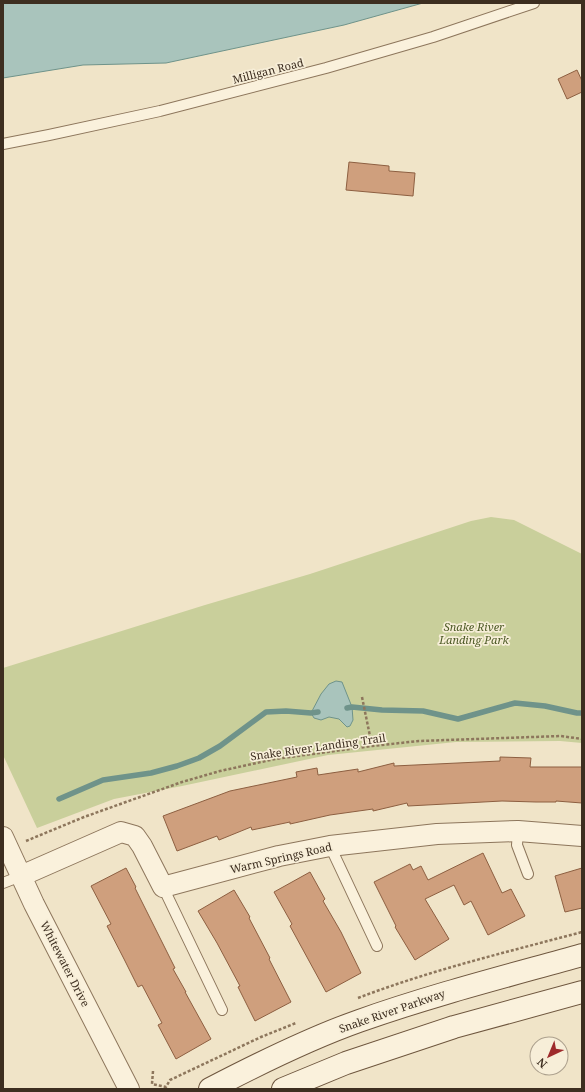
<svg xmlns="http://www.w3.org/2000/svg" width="585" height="1092" font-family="'Noto Serif',serif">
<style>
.green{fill:#c9cf9b}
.water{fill:#a9c4bc;stroke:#6f938a}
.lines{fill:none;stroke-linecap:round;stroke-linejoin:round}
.stream{stroke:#6f938a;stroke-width:5.5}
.building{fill:#cf9f7d;stroke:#8d5f41}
.lane-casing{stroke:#8d765c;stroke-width:12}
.street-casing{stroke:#8d765c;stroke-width:22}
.secondary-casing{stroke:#6f573f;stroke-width:24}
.path{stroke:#8d765c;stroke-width:2.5;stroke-dasharray:3 2;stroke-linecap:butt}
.lane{stroke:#faf1dc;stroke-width:10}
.street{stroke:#faf1dc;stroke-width:20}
.secondary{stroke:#faf1dc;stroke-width:22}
.labels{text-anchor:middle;stroke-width:3.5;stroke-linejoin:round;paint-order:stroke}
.street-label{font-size:11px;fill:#3d2e20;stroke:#f7eed8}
.park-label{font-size:11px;font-style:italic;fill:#4d5a26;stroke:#f7eed8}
</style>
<rect width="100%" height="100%" fill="#f0e4c8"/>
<!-- green -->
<path class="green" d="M 491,517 L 514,520 L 582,554 L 582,743 L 560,741 L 456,742 L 328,755 L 182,786 L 114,799 L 37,828 L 3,755 L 3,668 L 205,605 L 310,574 L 471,521 Z"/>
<!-- water -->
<path class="water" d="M 3,3 L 423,3 L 344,25 L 166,63 L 83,65 L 3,78 Z
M 336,681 L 342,682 L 352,707 L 353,720 L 350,726 L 347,727 L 339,719 L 329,717 L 321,720 L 314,718 L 311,713 L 321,694 L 329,684 Z"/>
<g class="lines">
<!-- stream -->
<path class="stream" d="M 347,708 L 352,707 L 382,710 L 423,711 L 458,719 L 515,703 L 545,706 L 577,713 L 582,713
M 59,799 L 103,780 L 151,773 L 177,766 L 199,758 L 220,746 L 266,712 L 286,711 L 311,713 L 318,712"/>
</g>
<!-- building -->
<path class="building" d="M 577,70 L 582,81 L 582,92 L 567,99 L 558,79 Z
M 349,162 L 389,166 L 389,171 L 415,173 L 413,196 L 346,190 Z
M 500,757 L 531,758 L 530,767 L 582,767 L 582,803 L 556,801 L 556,802 L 536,802 L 502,801 L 408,806 L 407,803 L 373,811 L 373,809 L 330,815 L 290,824 L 290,822 L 252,830 L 251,827 L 219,840 L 217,836 L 177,851 L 163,816 L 230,791 L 297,777 L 296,772 L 317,768 L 318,775 L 358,769 L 358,772 L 394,763 L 394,766 L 500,761 Z
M 483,853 L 502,893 L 511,889 L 525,916 L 488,935 L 471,901 L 464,905 L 454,885 L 425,899 L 449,939 L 415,960 L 395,927 L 396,926 L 374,882 L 410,864 L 413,870 L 421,866 L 428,880 Z
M 126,868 L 136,887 L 135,888 L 175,968 L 173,969 L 186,992 L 185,992 L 211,1039 L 176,1059 L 158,1025 L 162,1023 L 142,985 L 138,987 L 124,959 L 107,926 L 111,924 L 91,886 Z
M 582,868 L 582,908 L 565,912 L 555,876 Z
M 310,872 L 325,899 L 323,901 L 341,932 L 361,973 L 326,992 L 290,926 L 292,924 L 274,892 Z
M 234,890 L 250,917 L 249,918 L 270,958 L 269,959 L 291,1002 L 255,1021 L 238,987 L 240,986 L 217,943 L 198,911 Z"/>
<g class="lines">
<!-- lane casing -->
<g class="lane-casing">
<path id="lane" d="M 3,144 L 49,135 L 160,111 L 326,68 L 433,37 L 534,3
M 518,831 L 517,845 L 528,874
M 330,846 L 377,946
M 3,883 L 21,876
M 163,887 L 222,1010"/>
</g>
<!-- street casing -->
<g class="street-casing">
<path id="street" d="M 3,837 L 34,904 L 129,1089
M 21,876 L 121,832 L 135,836 L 142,846 L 163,887 L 279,856 L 330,846 L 437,834 L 518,831 L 582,836"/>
</g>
<!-- secondary casing -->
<g class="secondary-casing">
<path id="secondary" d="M 210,1089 C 258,1064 308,1039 359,1021 C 432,995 507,976 582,955
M 283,1089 L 346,1063 L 454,1027 L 582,992"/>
</g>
<!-- path -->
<path class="path" d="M 362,697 L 372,746
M 26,841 L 84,817 L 182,782 L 220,771 L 275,759 L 372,746 L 419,741 L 561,736 L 582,739
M 358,998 C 431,970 507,952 582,932
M 153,1071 L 152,1084 L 166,1087 L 170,1080 L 261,1037 L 296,1023"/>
<!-- lane -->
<use href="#lane" class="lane"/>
<!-- street -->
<use href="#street" class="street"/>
<!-- secondary -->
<use href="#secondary" class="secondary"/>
</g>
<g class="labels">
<!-- street labels -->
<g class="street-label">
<text transform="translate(268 71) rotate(-14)" y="4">Milligan Road</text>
<text transform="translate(318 747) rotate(-8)" y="4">Snake River Landing Trail</text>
<text transform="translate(281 858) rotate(-13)" y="4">Warm Springs Road</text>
<text transform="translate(65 964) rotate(63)" y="4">Whitewater Drive</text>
<text transform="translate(392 1011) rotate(-19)" y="4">Snake River Parkway</text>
</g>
<!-- park labels -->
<g class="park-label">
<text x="474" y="631">Snake River<tspan x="474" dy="13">Landing Park</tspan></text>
</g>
</g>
<!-- border -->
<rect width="585" height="1092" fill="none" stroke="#3d2e20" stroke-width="8"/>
<!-- north arrow -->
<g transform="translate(549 1056) rotate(224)"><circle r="19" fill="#f7eed8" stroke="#ada18e"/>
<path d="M0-3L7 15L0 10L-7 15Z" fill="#9e2a2b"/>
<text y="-6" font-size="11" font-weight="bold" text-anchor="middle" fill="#3d2e20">N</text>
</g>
</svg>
